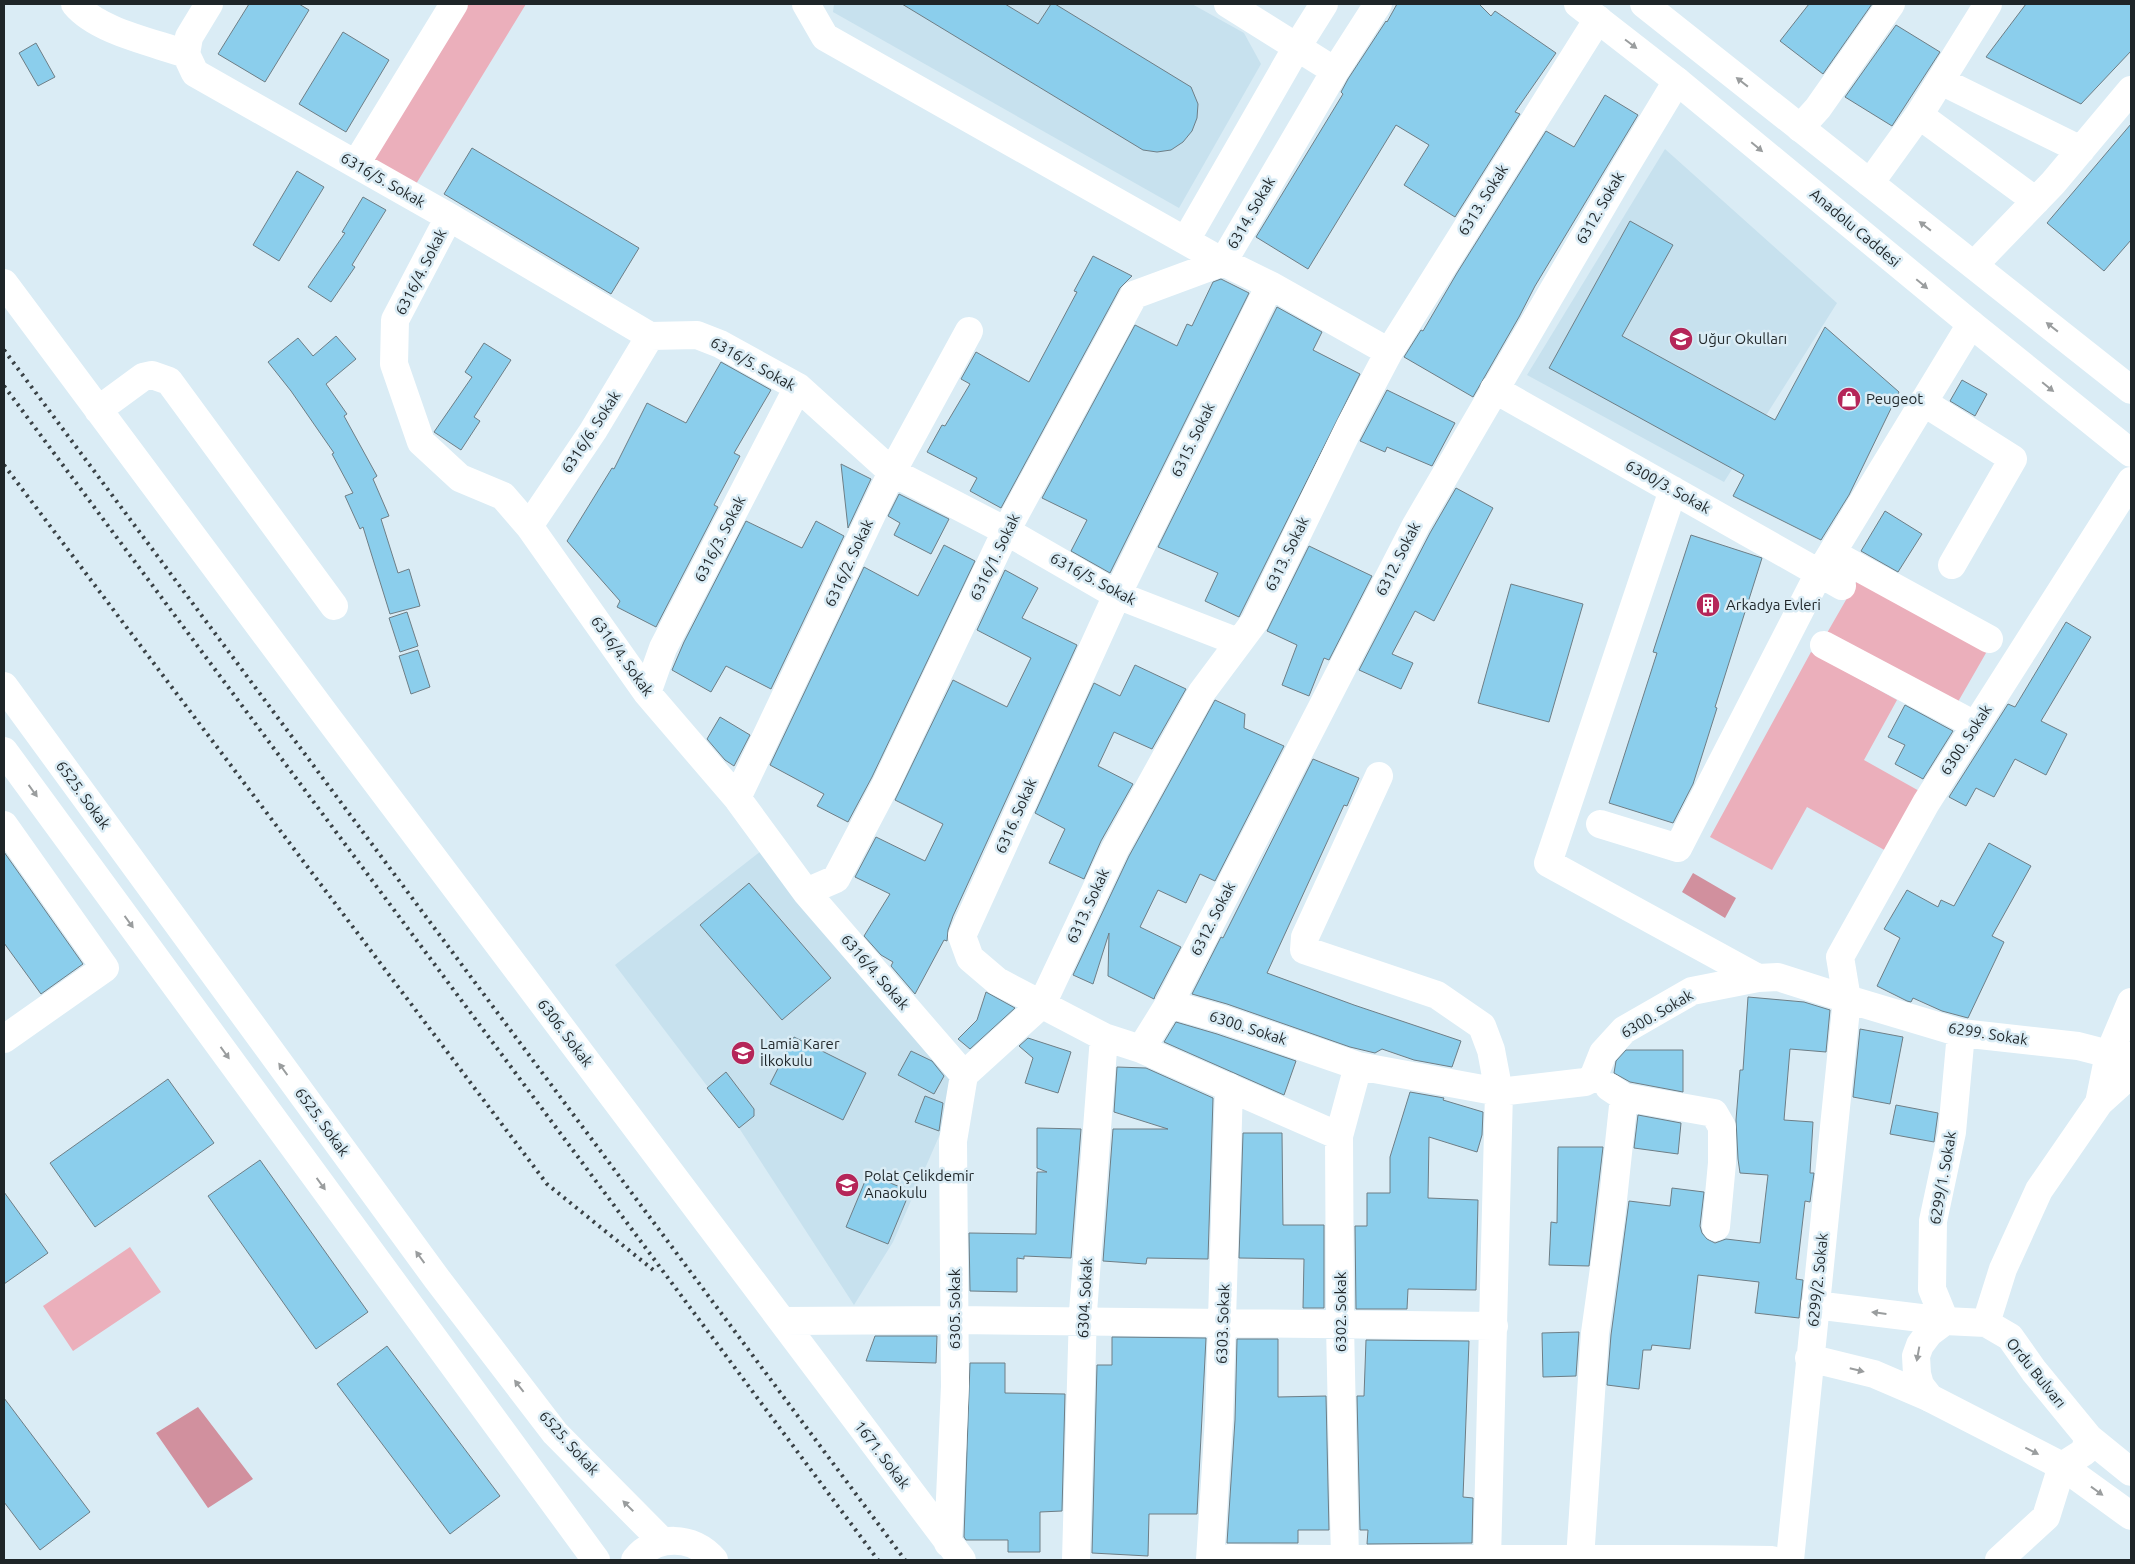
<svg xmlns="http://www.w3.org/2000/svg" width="2135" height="1564" font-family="Ubuntu,sans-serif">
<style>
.built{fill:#c7e1ee}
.green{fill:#ebafbb}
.water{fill:#d1909e}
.building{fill:#8bceec;stroke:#6e7e86}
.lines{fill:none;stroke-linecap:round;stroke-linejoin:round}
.minor{stroke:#fff;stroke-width:28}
.major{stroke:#fff;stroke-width:28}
.highway{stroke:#fff;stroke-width:28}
.rail{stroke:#3a4246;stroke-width:4;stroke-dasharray:2.5 5;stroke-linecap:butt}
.oneway{fill:#9a9d9e}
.labels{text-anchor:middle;stroke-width:5;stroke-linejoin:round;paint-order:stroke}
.street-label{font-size:15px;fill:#1e2528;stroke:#daecf5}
.poi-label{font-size:15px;fill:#1e2528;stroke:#daecf5;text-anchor:start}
</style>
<rect width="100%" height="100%" fill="#daecf5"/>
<!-- built -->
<path class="built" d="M 834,4 L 1192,4 L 1244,33 L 1261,64 L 1179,208 L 833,12 Z
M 1665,149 L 1837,303 L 1724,482 L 1527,375 Z
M 761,851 L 956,1074 L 957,1095 L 893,1242 L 854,1305 L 739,1128 L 615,965 Z"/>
<!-- green -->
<path class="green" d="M 464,4 L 526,4 L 416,184 L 371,159 Z
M 1862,572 L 1990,646 L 1955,707 L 1827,633 Z
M 1811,652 L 1897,700 L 1864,760 L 1921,792 L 1888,852 L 1807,807 L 1772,870 L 1710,837 Z
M 130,1247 L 161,1292 L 73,1351 L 43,1306 Z"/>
<!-- water -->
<path class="water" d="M 1693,873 L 1736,898 L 1725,918 L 1682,892 Z
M 198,1407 L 253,1479 L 208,1508 L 156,1433 Z"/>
<!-- building -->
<path class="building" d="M 249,4 L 299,4 L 309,10 L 265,82 L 218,54 Z
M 902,4 L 1005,4 L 1038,24 L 1051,4 L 1055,4 L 1191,87 L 1198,104 L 1197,118 L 1192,131 L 1183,142 L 1171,150 L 1157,152 L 1143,150 Z
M 1397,4 L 1479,4 L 1491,16 L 1495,11 L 1556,53 L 1515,112 L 1520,114 L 1455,217 L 1404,185 L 1429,145 L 1396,125 L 1308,269 L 1256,237 L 1343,94 L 1341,92 L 1348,79 L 1386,21 L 1387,22 Z
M 1809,4 L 1872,4 L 1823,74 L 1780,41 Z
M 2026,4 L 2131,4 L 2131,51 L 2081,104 L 1986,57 Z
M 1896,25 L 1940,52 L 1892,126 L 1845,97 Z
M 343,32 L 389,60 L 346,132 L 299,104 Z
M 36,43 L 55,77 L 38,86 L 19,53 Z
M 1605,95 L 1638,115 L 1535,286 L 1519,317 L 1473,397 L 1404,357 L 1421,330 L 1423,331 L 1457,273 L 1546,131 L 1574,147 Z
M 2131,124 L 2131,240 L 2104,271 L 2047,223 Z
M 472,148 L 639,248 L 611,294 L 444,194 Z
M 297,171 L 324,187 L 279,261 L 253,245 Z
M 363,197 L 386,210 L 352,265 L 355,267 L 331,302 L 308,287 L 345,233 L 342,232 Z
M 1630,221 L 1673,245 L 1622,336 L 1775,420 L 1825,327 L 1899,392 L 1849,495 L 1821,540 L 1733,496 L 1744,475 L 1549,368 Z
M 1093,256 L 1132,276 L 1120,288 L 1001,508 L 970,491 L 977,478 L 927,452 L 942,425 L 945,426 L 970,384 L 961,379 L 976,352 L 1029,382 L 1077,292 L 1074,291 Z
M 1221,279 L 1249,293 L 1110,573 L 1071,551 L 1087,520 L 1042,498 L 1135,325 L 1177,346 L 1187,324 L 1192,326 L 1213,282 Z
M 1277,307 L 1322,332 L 1313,350 L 1360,374 L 1239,617 L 1205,601 L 1218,573 L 1158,547 Z
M 336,336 L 356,359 L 326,384 L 347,414 L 344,416 L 377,476 L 373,479 L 389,516 L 381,519 L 398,573 L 409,569 L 420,606 L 390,614 L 363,527 L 360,529 L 345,496 L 353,493 L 332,454 L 334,453 L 291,391 L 268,362 L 298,338 L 313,356 Z
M 484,343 L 511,360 L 474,417 L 480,421 L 461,450 L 434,432 L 472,377 L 465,372 Z
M 721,362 L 771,390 L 734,453 L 740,456 L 714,505 L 718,507 L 656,627 L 617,607 L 620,601 L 567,541 L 612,468 L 614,469 L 647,403 L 686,423 Z
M 1962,380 L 1987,394 L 1975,416 L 1950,401 Z
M 1387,390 L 1455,423 L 1432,466 L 1387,447 L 1385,452 L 1360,441 Z
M 841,464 L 871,479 L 848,528 Z
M 1456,488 L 1493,508 L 1434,621 L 1415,611 L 1392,654 L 1413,663 L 1401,689 L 1359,670 L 1430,533 Z
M 899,494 L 949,519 L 931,554 L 894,535 L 900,523 L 888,516 Z
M 1885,511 L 1922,534 L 1898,572 L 1861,551 Z
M 746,521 L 802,548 L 816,521 L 844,536 L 771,689 L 726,666 L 711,692 L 672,670 L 684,642 Z
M 1691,535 L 1762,558 L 1715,707 L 1717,708 L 1693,784 L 1673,823 L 1609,803 L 1657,653 L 1653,652 Z
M 944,545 L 975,561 L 872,777 L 848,822 L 817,806 L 824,794 L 770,765 L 864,567 L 918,596 Z
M 1309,546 L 1372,576 L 1329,660 L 1324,658 L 1309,696 L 1282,685 L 1297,645 L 1267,631 Z
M 1005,570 L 1038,588 L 1022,618 L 1077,645 L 953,916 L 948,930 L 947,941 L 944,940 L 915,994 L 891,966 L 893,962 L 881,955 L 864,936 L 890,894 L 855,877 L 876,837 L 925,861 L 943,824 L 895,800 L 953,680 L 1007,707 L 1031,658 L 977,630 Z
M 1511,584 L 1583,604 L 1549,722 L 1478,703 Z
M 407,612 L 418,646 L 400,652 L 389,618 Z
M 2066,622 L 2091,637 L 2041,721 L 2067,734 L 2046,775 L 2015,759 L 1994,797 L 1976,788 L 1966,806 L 1949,797 L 2008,704 L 2015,707 Z
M 418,650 L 430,687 L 411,694 L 399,656 Z
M 1135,665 L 1186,689 L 1152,749 L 1114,732 L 1098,766 L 1133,784 L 1101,841 L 1084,879 L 1049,863 L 1065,829 L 1035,813 L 1094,683 L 1120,696 Z
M 1215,700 L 1245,714 L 1244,728 L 1284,746 L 1215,881 L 1200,874 L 1186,903 L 1158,890 L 1140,927 L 1181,947 L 1155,996 L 1154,999 L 1108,976 L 1109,933 L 1093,984 L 1073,975 L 1129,856 Z
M 1905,705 L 1953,731 L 1923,779 L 1895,764 L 1905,745 L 1888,737 Z
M 720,717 L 750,735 L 734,766 L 725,760 L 707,739 Z
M 1313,759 L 1359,778 L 1347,806 L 1344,805 L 1267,973 L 1354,1005 L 1461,1041 L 1452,1067 L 1414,1060 L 1382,1049 L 1375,1053 L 1350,1047 L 1227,1004 L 1192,994 L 1221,937 L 1223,938 Z
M 1989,843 L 2031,866 L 1992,936 L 2004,942 L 1968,1018 L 1942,1011 L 1913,998 L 1911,1002 L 1907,1001 L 1877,986 L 1900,938 L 1884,929 L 1907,890 L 1938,907 L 1941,900 L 1954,906 Z
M 4,852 L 83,964 L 41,994 L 4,943 Z
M 749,883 L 831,978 L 782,1020 L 700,925 Z
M 986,992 L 1015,1008 L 970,1049 L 958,1039 L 977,1020 Z
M 1748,997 L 1804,1002 L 1830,1010 L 1826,1052 L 1790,1049 L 1784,1120 L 1813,1122 L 1810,1173 L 1814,1173 L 1810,1202 L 1805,1201 L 1796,1279 L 1803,1280 L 1799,1318 L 1755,1313 L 1759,1282 L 1698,1275 L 1690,1349 L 1652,1345 L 1651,1350 L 1643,1350 L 1639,1389 L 1607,1385 L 1611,1335 L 1629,1201 L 1670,1206 L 1672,1188 L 1704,1192 L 1700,1226 L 1702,1233 L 1707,1239 L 1715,1243 L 1726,1239 L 1760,1243 L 1768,1175 L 1740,1173 L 1738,1159 L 1736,1120 L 1740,1070 L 1743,1070 Z
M 1176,1022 L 1217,1034 L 1296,1061 L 1284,1095 L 1164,1042 Z
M 1860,1029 L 1903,1037 L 1890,1104 L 1853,1097 Z
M 794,1037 L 866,1073 L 843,1120 L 770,1084 Z
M 1028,1038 L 1071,1052 L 1058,1093 L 1025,1083 L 1033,1058 L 1019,1046 Z
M 1626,1050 L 1683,1050 L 1683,1092 L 1630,1082 L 1614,1073 L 1616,1061 Z
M 911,1051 L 932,1061 L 944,1076 L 934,1094 L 898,1075 Z
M 1117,1067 L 1146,1068 L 1213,1098 L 1208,1259 L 1147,1258 L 1146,1264 L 1103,1261 L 1113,1129 L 1168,1129 L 1114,1112 Z
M 726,1072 L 754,1109 L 754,1116 L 739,1128 L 707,1088 Z
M 168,1079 L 214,1143 L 95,1227 L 50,1163 Z
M 1410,1092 L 1444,1098 L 1443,1100 L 1483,1112 L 1482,1135 L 1477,1152 L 1429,1137 L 1428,1198 L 1478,1200 L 1476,1290 L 1408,1289 L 1407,1309 L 1356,1309 L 1355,1226 L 1367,1226 L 1367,1193 L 1390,1193 L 1390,1157 Z
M 925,1096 L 943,1103 L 939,1131 L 915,1122 Z
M 1896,1105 L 1938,1113 L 1934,1142 L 1890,1134 Z
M 1638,1115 L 1681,1123 L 1678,1154 L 1634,1148 Z
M 1037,1128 L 1081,1129 L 1071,1258 L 1024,1256 L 1024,1259 L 1017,1258 L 1017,1292 L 970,1291 L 969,1233 L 1036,1234 L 1037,1172 L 1047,1172 L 1037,1168 Z
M 1243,1133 L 1282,1133 L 1283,1225 L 1324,1225 L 1324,1308 L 1303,1308 L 1304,1259 L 1239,1258 Z
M 1558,1147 L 1603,1147 L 1589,1266 L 1549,1265 L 1551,1222 L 1557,1223 Z
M 260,1160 L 368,1312 L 316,1349 L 208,1196 Z
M 868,1174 L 910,1191 L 888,1244 L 846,1227 Z
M 4,1192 L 48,1253 L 4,1284 Z
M 1579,1332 L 1576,1376 L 1543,1377 L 1542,1333 Z
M 875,1336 L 937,1336 L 936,1363 L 866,1361 Z
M 1112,1337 L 1206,1338 L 1197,1514 L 1149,1514 L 1148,1556 L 1092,1553 L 1097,1365 L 1112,1365 Z
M 1237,1339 L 1278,1339 L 1278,1397 L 1326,1396 L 1329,1530 L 1298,1530 L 1298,1543 L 1227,1543 L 1235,1420 Z
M 1366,1340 L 1469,1341 L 1463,1497 L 1473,1498 L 1472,1543 L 1367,1544 L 1368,1530 L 1360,1530 L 1357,1396 L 1364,1396 Z
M 387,1346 L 500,1496 L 450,1534 L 337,1384 Z
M 970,1363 L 1005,1363 L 1005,1393 L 1065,1394 L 1062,1511 L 1040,1512 L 1040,1552 L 1008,1552 L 1008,1540 L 966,1540 L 964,1537 Z
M 4,1398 L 90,1512 L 40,1550 L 4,1502 Z"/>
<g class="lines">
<!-- minor -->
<path class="minor" d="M 75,4 C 97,31 152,42 186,54
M 209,4 L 189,37 L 186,54 L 195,73 L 449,217 L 650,336 L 697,335 L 720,344 L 798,387 L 892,472 L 1006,531 L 1117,595 L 1238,642
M 806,4 L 825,37 L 1223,262
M 1228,4 L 1335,71
M 1378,4 L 1335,71 L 1223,262 L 1270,285 L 1389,352
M 1941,81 L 2081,150
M 1919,115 L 2036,201
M 1800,128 L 1818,108 L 1891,4
M 356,164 L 454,4
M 1870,183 L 1919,115 L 1988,4
M 449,217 L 395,320 L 394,364 L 421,442 L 460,478 L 503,496 L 529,526 L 647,693 L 737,798 L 806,892 L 964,1075
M 1186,240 L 1297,47 L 1324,4
M 1974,265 L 2053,183 L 2131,90
M 4,283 L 328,718 L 962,1560
M 1270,285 L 1117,595 L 962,936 L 970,958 L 997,981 L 1104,1037 L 1141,1049 L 1339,1136
M 1494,389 L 1842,586
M 1923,402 L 2013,459 L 1952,565
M 98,410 L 143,377 L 152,375 L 169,381 L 334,606
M 1673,490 L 1548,863 L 1758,978
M 529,526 L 593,431 L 650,336
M 1832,553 L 1989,639
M 1824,645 L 1975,725
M 4,686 L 437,1279 L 555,1433 L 662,1541
M 647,693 L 663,648 L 798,387
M 4,751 L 596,1560
M 1379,776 L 1305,937 L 1304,950 L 1437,995 L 1482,1026 L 1491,1050 L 1499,1092 L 1487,1559
M 737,798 L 892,472 L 969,331
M 1600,824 L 1678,848 L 1816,579 L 1971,324
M 4,825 L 105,968 L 4,1039
M 806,892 L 836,879 L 886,784 L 1006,531 L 1134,295 L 1223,262
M 1169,1004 L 1222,1019 L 1358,1066 L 1499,1092 L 1585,1082 L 1593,1078 L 1603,1053 L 1624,1030 L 1692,991 L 1758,978 L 1778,977 L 1847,999 L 1840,957 L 1926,803 L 2131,481
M 1141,1049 L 1169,1004 L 1416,525 L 1624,169 L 1677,81
M 964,1075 L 1042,1004 L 1115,849 L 1202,692 L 1255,621 L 1351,424 L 1389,352 L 1598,19
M 1609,1087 L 1624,1097 L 1714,1113 L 1722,1127 L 1722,1163 L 1716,1227
M 1815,1305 L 1945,1321 L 1932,1289 L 1933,1221 L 1952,1132 L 1961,1033
M 782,1321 L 956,1320 L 1494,1326
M 1809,1358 L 1874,1374 L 1930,1398
M 948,1543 L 955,1386 L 953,1141 L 964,1075
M 1580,1559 L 1595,1333 L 1611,1218 L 1624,1097
M 635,1560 C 656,1534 693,1535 714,1560
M 1076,1560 L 1083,1312 L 1104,1037
M 1210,1560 L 1219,1419 L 1229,1087
M 1217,1560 L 1230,1558 C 1411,1561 1591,1557 1772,1560
M 1345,1560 L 1340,1325 L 1339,1136 L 1358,1066
M 1790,1560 L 1847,999 L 1961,1033 L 2078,1046 L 2109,1054 L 2131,1056
M 1999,1560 L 2046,1517 L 2062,1466"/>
<!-- major -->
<path class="major" d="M 2099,1103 L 2109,1054 L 2131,1002
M 1986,1323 L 2003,1269 L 2039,1190 L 2099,1103 L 2131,1074
M 2089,1438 L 2084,1452 L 2062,1466 L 1930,1398 L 1920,1385 L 1917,1374 L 1916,1356 L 1920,1345 L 1929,1333 L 1945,1321 L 1986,1323 L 2010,1337 L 2034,1371 L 2089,1438 L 2131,1472
M 2062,1466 L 2131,1516"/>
<!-- highway -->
<path class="highway" d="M 1578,4 L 1677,81 L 1971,324 L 2131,453
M 1644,4 L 2131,390"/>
<!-- rail -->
<path class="rail" d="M 4,350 L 905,1560
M 4,386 L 878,1560
M 4,465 L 547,1184 L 657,1273"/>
</g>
<!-- one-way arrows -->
<defs><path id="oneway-solid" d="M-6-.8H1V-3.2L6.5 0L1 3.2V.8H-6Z" transform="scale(1.25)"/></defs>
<g class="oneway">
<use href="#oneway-solid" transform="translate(1631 44) rotate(37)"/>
<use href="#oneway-solid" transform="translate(1742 82) rotate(-142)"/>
<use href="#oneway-solid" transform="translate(1757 147) rotate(40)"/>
<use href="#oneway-solid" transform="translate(1925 226) rotate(-142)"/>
<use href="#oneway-solid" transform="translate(1922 284) rotate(40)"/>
<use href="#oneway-solid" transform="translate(2052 327) rotate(-142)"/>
<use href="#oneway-solid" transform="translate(2048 387) rotate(39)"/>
<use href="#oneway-solid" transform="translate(33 791) rotate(54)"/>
<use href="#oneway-solid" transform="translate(129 922) rotate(54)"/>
<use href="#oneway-solid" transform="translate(225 1053) rotate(54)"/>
<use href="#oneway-solid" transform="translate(283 1069) rotate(-126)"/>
<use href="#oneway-solid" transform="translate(321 1184) rotate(54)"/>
<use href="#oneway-solid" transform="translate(420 1257) rotate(-126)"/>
<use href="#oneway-solid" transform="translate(1879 1313) rotate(-173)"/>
<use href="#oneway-solid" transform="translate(1918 1354) rotate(100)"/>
<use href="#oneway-solid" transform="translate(1857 1370) rotate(14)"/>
<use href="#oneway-solid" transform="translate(519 1386) rotate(-128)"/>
<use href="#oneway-solid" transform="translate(2032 1451) rotate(27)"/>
<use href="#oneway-solid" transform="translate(2097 1491) rotate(36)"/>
<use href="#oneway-solid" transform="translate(628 1506) rotate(-135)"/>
</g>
<!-- icons -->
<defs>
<g id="school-disc" transform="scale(1.25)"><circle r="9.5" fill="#b52659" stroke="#daecf5"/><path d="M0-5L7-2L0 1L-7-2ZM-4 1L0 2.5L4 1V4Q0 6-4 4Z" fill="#fff"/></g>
<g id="shop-disc" transform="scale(1.25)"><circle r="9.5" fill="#b52659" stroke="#daecf5"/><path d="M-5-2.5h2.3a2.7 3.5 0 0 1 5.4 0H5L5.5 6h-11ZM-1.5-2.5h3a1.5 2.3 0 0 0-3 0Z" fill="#fff"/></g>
<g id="building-disc" transform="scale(1.25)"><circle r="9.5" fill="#b52659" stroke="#daecf5"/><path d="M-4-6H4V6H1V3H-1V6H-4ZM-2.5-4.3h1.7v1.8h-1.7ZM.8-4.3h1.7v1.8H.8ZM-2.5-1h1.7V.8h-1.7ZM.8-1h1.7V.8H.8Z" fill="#fff"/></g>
</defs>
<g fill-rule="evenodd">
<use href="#school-disc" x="1681" y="339"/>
<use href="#shop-disc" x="1849" y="399"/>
<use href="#building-disc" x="1708" y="605"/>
<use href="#school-disc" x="743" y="1053"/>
<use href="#school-disc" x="847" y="1185"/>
</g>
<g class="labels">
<!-- street labels -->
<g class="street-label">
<text transform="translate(383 180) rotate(30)" y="5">6316/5. Sokak</text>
<text transform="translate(1483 200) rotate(-58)" y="5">6313. Sokak</text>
<text transform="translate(1600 208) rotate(-60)" y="5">6312. Sokak</text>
<text transform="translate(1251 213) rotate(-60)" y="5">6314. Sokak</text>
<text transform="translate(1855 228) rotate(40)" y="5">Anadolu Caddesi</text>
<text transform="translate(421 272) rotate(-63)" y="5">6316/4. Sokak</text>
<text transform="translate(753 364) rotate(29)" y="5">6316/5. Sokak</text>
<text transform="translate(591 432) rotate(-57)" y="5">6316/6. Sokak</text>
<text transform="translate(1193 440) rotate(-64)" y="5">6315. Sokak</text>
<text transform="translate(1668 487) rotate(29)" y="5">6300/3. Sokak</text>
<text transform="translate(720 539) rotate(-63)" y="5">6316/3. Sokak</text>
<text transform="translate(1287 554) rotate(-64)" y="5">6313. Sokak</text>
<text transform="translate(995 557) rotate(-64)" y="5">6316/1. Sokak</text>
<text transform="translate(1398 559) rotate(-63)" y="5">6312. Sokak</text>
<text transform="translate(849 563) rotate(-65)" y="5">6316/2. Sokak</text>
<text transform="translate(1093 579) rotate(28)" y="5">6316/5. Sokak</text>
<text transform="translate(622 656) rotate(54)" y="5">6316/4. Sokak</text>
<text transform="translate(1966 740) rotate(-57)" y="5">6300. Sokak</text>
<text transform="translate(83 795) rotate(54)" y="5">6525. Sokak</text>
<text transform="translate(1016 816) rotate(-66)" y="5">6316. Sokak</text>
<text transform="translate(1088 906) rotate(-65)" y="5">6313. Sokak</text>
<text transform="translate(1213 919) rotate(-63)" y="5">6312. Sokak</text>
<text transform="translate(875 972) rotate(49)" y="5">6316/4. Sokak</text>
<text transform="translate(1657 1014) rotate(-30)" y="5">6300. Sokak</text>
<text transform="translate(1248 1028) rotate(18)" y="5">6300. Sokak</text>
<text transform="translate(565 1033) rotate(53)" y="5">6306. Sokak</text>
<text transform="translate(1988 1034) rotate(9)" y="5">6299. Sokak</text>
<text transform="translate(322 1122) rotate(54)" y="5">6525. Sokak</text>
<text transform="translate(1943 1178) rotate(-80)" y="5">6299/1. Sokak</text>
<text transform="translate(1818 1280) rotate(-84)" y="5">6299/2. Sokak</text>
<text transform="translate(1085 1298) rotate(-87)" y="5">6304. Sokak</text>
<text transform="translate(955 1309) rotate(-90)" y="5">6305. Sokak</text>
<text transform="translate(1341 1312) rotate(-90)" y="5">6302. Sokak</text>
<text transform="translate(1223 1324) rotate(-88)" y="5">6303. Sokak</text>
<text transform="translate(2036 1373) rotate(51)" y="5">Ordu Bulvarı</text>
<text transform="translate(569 1443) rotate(48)" y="5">6525. Sokak</text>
<text transform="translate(882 1455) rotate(53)" y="5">1671. Sokak</text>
</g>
<!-- poi labels -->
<g class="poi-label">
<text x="1698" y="344">Uğur Okulları</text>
<text x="1866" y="404">Peugeot</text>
<text x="1726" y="610">Arkadya Evleri</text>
<text x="760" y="1049">Lamia Karer<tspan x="760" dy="17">İlkokulu</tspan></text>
<text x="864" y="1181">Polat Çelikdemir<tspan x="864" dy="17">Anaokulu</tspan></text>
</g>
</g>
<!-- border -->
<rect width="2135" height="1564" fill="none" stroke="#1e2528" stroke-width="10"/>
</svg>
